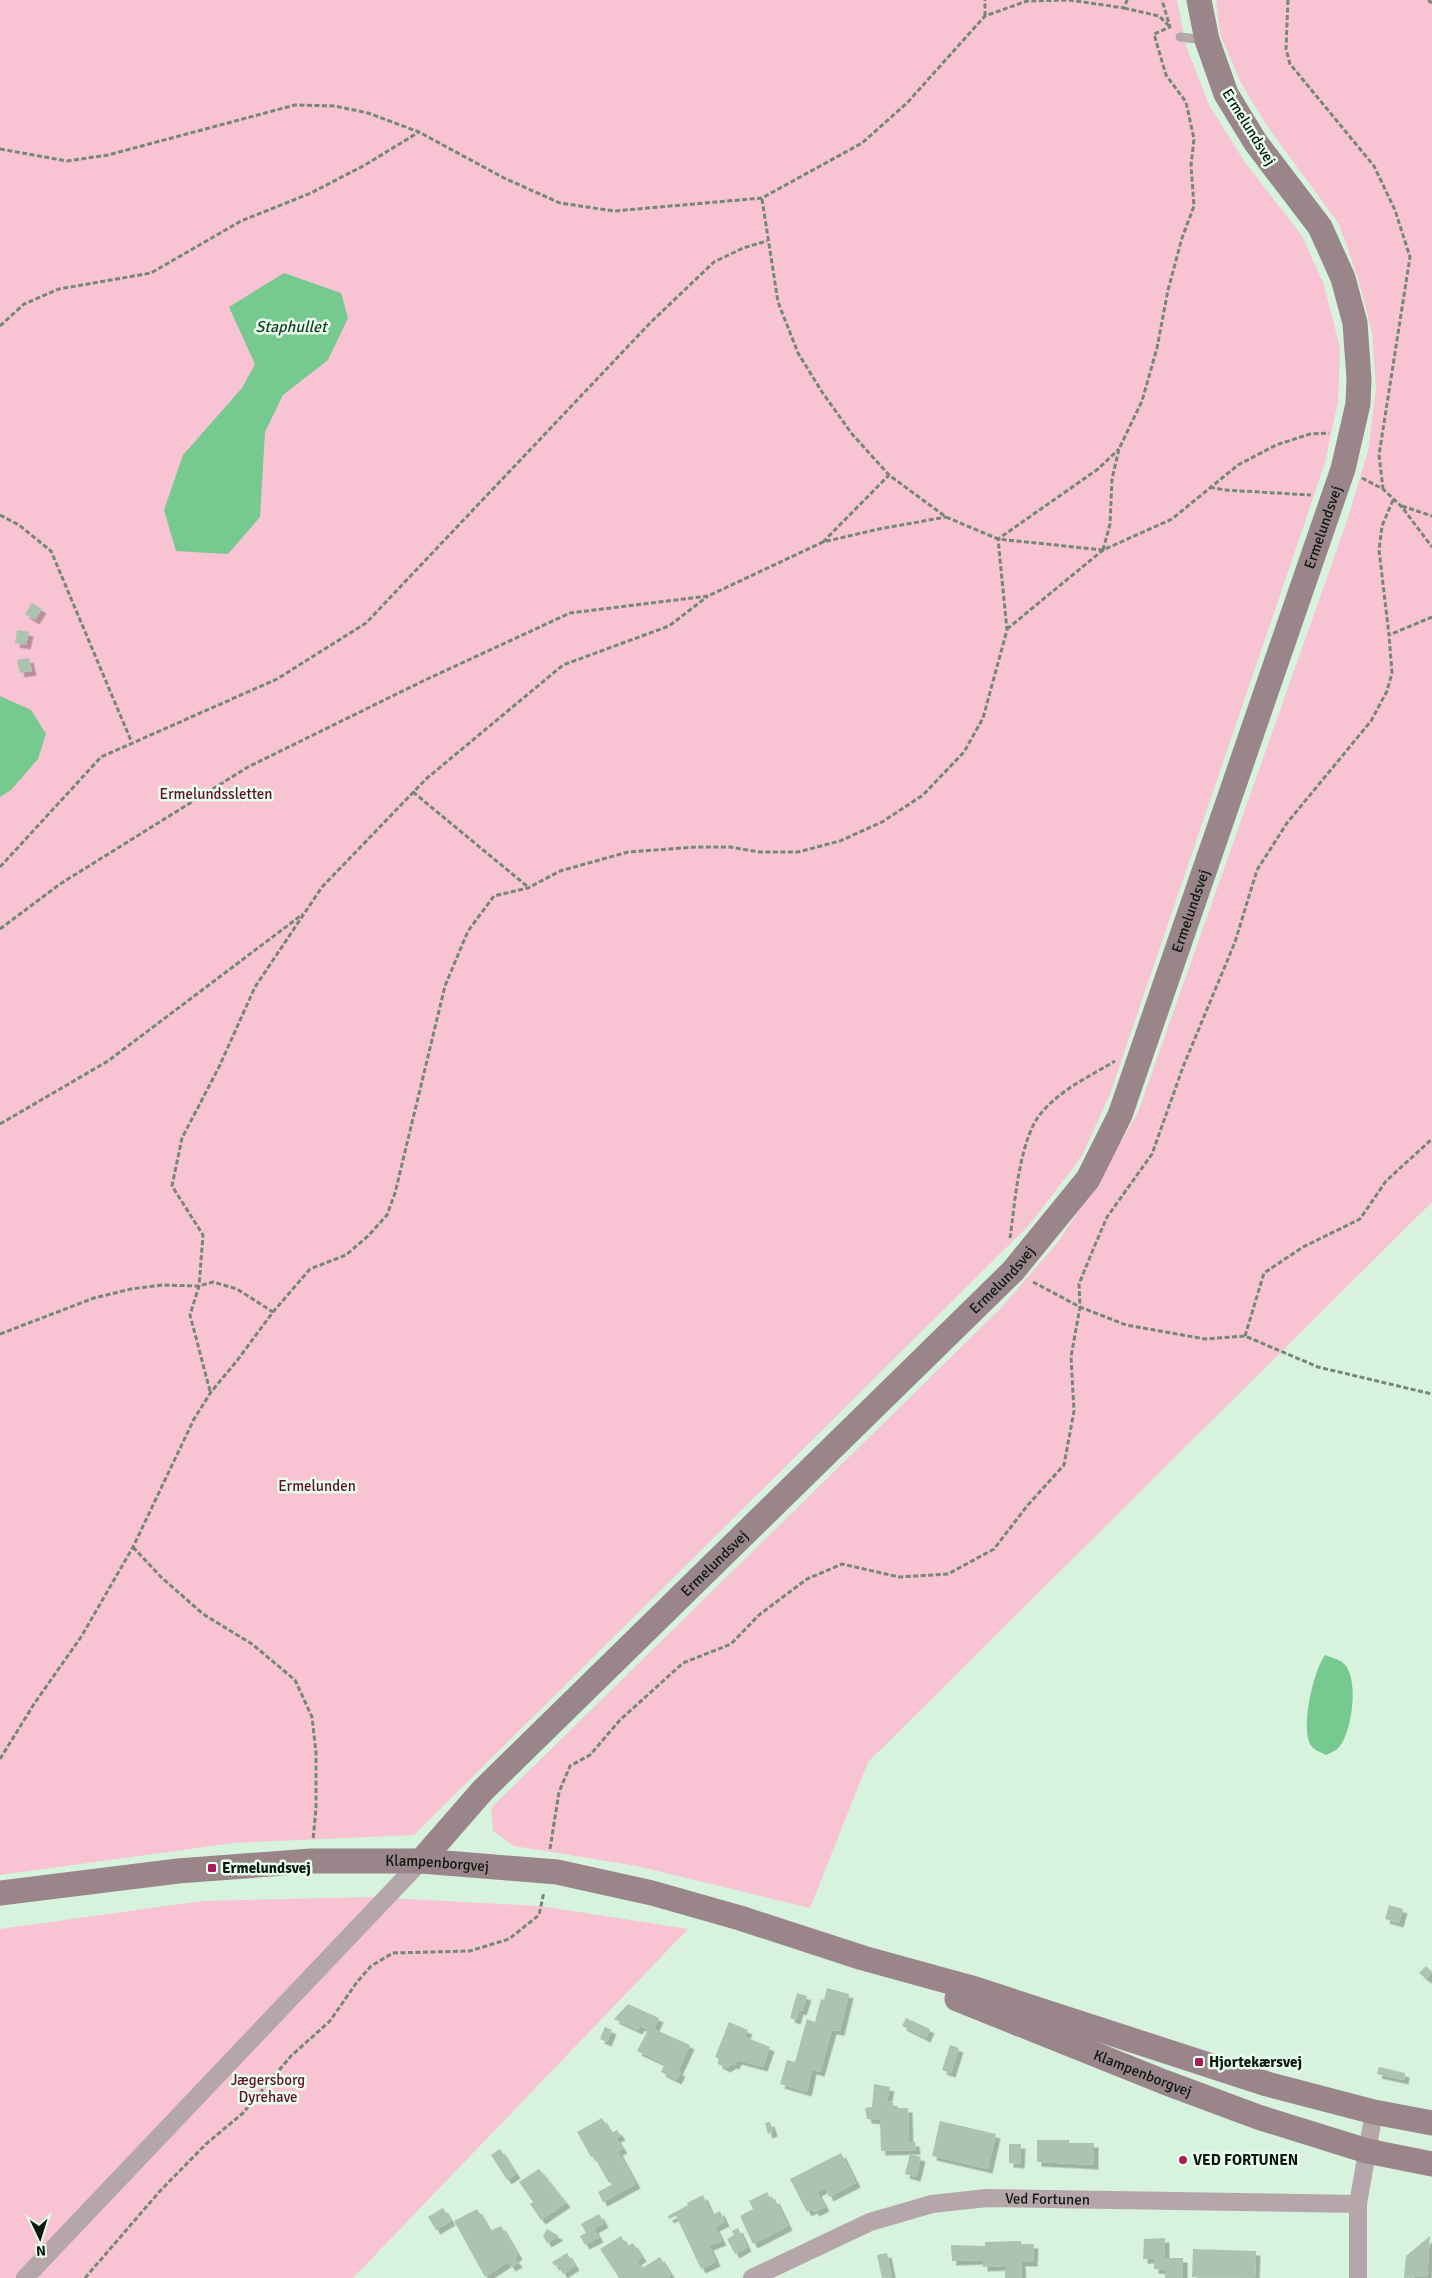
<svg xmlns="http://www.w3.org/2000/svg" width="1432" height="2278" font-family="Signika,sans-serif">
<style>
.green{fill:#f8c3d2}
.water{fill:#76c98f}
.building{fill:#aac4b0;filter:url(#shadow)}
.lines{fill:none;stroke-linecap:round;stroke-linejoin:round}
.path{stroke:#758779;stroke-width:3;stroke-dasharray:5 2.5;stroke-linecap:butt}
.lane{stroke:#b5a6aa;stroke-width:9}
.street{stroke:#b5a6aa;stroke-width:18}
.secondary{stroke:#9a858b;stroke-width:25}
.poi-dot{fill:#aa1d5b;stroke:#e8feed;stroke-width:2}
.labels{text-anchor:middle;stroke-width:5;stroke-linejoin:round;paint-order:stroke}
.street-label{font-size:15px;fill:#0e1710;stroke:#e8feed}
.park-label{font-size:15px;fill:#600e31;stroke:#e8feed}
.poi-label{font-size:15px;font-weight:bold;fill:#0e1710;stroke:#e8feed;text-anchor:start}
.water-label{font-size:16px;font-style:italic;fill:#193c25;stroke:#e8feed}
</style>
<defs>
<filter id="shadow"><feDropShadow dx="4.5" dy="4.5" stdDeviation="0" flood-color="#0004"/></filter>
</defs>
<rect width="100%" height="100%" fill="#d7f2dd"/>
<!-- green -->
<path class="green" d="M 0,0 L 1177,0 L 1186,46 L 1209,105 L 1244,161 L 1302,236 L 1324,285 L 1340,348 L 1338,401 L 1325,463 L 1110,1094 L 1082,1156 L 1030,1224 L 414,1835 L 234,1843 L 0,1875 Z
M 1216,0 L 1432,0 L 1432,1202 L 868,1762 L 810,1908 L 637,1866 L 514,1846 L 493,1831 L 491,1808 L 1001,1308 L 1058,1242 L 1098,1181 L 1138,1112 L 1347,521 L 1368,451 L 1376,389 L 1372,332 L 1358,278 L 1339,224 L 1267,126 L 1241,83 L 1220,34 Z
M 368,1897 L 540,1906 L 688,1929 L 353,2278 L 0,2278 L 0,1929 L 202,1901 Z"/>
<!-- water -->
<path class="water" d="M 284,273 L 341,293 L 348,318 L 328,360 L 283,395 L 265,432 L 260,517 L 228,554 L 176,551 L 164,510 L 183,455 L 242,388 L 255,364 L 229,307 Z
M 0,696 L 31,710 L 46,734 L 38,759 L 11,790 L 0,797 Z
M 1325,1655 C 1330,1657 1338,1659 1343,1663 C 1360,1676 1352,1733 1339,1747 C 1336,1751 1330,1753 1326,1755 C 1321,1752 1313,1750 1310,1744 C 1301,1726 1313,1672 1325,1655 Z"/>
<!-- building -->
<path class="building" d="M 32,603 L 42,609 L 35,620 L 25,614 Z
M 17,630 L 29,632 L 26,645 L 15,643 Z
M 29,658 L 32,671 L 20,673 L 17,660 Z
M 1389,1905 L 1403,1909 L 1399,1923 L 1385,1919 Z
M 1426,1966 L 1432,1972 L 1427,1979 L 1419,1973 Z
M 827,1988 L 849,1994 L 840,2031 L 832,2030 L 820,2072 L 812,2070 L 807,2092 L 780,2084 L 787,2060 L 795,2062 L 807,2019 L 815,2022 L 821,1999 L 824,2000 Z
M 797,1993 L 807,1996 L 802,2011 L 799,2010 L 796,2020 L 790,2018 Z
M 628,2004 L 659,2018 L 654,2029 L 690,2045 L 678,2071 L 681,2072 L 677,2080 L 661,2072 L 665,2064 L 637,2051 L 648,2030 L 640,2026 L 638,2030 L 614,2019 Z
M 906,2018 L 930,2029 L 926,2038 L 902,2026 Z
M 729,2022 L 748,2030 L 745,2037 L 770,2047 L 763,2067 L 737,2060 L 735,2065 L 732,2064 L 726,2068 L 718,2064 L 718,2058 L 715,2057 Z
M 605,2027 L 612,2030 L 607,2042 L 600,2039 Z
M 950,2045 L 959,2048 L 951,2073 L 942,2070 Z
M 1379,2067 L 1405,2073 L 1404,2080 L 1377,2074 Z
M 874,2084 L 890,2087 L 887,2101 L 893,2102 L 893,2108 L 908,2108 L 909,2142 L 915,2142 L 916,2150 L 881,2151 L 880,2120 L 867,2119 L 865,2108 L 872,2107 Z
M 602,2118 L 611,2133 L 617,2130 L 621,2136 L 616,2138 L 623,2149 L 618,2151 L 636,2184 L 603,2202 L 598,2192 L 613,2184 L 612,2181 L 609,2183 L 593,2155 L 591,2157 L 577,2132 Z
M 940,2121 L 996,2134 L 988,2169 L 932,2156 Z
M 770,2122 L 773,2132 L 768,2134 L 765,2123 Z
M 1037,2140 L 1069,2140 L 1069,2143 L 1094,2143 L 1094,2165 L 1037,2162 Z
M 1009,2144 L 1021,2144 L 1020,2164 L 1009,2163 Z
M 500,2149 L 516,2174 L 507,2180 L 491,2155 Z
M 841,2153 L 856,2183 L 829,2197 L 825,2188 L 817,2192 L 825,2207 L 815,2212 L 813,2209 L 807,2212 L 790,2179 Z
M 910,2154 L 921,2157 L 916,2177 L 905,2174 Z
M 539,2169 L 566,2203 L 541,2220 L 530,2204 L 533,2202 L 519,2182 Z
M 767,2192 L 771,2200 L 775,2199 L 788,2226 L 753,2244 L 740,2216 L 753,2209 L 749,2201 Z
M 703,2195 L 712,2215 L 720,2211 L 725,2222 L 715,2227 L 722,2241 L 709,2246 L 716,2262 L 701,2269 L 676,2216 L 669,2219 L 668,2216 L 688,2205 L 687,2203 Z
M 443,2208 L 451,2221 L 436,2230 L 428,2217 Z
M 477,2209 L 490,2231 L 501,2226 L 518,2255 L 514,2258 L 518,2263 L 511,2267 L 508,2262 L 485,2277 L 454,2221 Z
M 599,2214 L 604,2223 L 594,2229 L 599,2238 L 585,2245 L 580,2236 L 586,2233 L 581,2224 Z
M 738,2228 L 747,2247 L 735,2254 L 727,2239 L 734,2235 L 732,2231 Z
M 547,2229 L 559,2236 L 547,2243 L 543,2236 Z
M 621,2236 L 627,2246 L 633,2243 L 642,2257 L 637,2261 L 642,2268 L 660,2257 L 671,2275 L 666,2278 L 619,2278 L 600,2249 Z
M 1430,2236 L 1427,2276 L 1404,2278 L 1406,2256 Z
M 1165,2238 L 1165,2270 L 1154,2269 L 1154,2259 L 1143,2259 L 1144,2239 Z
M 1021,2241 L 1021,2244 L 1034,2244 L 1033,2262 L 1021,2262 L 1022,2278 L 1005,2278 L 1005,2266 L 983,2267 L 983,2260 L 952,2261 L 951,2245 L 985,2246 L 985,2242 Z
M 1193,2249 L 1256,2251 L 1255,2278 L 1192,2277 Z
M 567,2253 L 575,2266 L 563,2274 L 558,2265 L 555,2266 L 552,2262 Z
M 887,2253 L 892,2277 L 882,2278 L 877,2255 Z
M 1165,2258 L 1183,2258 L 1183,2278 L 1165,2278 Z"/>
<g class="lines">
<!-- path -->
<path class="path" d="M 1288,0 L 1286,49 L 1290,64 L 1374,166 L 1395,210 L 1410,257 L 1379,455 L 1383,489
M 1428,0 L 1432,3
M 1124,8 L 1159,16 L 1170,27
M 985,16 L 985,0
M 0,149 L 67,161 L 108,155 L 295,105 L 335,106 L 368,113 L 419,132 L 504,178 L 560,203 L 614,211 L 762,198 L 862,143 L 907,103 L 985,16 L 1027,1 L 1069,0 L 1124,8 L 1127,0
M 762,199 L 778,302 L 798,353 L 822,392 L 852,434 L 889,475 L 946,517 L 998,539 L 1103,550
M 0,326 L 24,304 L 59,289 L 151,273 L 241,221 L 311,193 L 365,165 L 419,132
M 1362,478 L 1383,489 L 1401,506 L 1432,547
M 1210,487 L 1224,490 L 1311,495
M 1393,500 L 1382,526 L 1379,550 L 1389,635 L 1432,617
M 1402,506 L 1432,516
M 0,515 L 19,525 L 51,551 L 132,743
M 823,542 L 889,475
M 1103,550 L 1110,524 L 1112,479 L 1119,449 L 1142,401 L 1157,348 L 1168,290 L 1182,238 L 1194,206 L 1191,165 L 1194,139 L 1186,102 L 1166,75 L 1154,34 L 1170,27 L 1162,0
M 1007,629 L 1103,550 L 1172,519 L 1238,465 L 1276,445 L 1310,434 L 1329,433
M 413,792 L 528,887
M 0,867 L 101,757 L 277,679 L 366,623 L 651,322 L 714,262 L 743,248 L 767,241
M 0,929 L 60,884 L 248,767 L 423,681 L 570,613 L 708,596 L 823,542 L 879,529 L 946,517
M 0,1124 L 108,1061 L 303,914
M 1010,1238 C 1015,1204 1019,1136 1043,1111 C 1062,1089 1090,1076 1115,1061
M 1033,1282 L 1080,1307 L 1126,1325 L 1205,1339 L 1245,1336 L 1318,1367 L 1432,1394
M 0,1334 L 94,1298 L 131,1289 L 162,1285 L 199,1286 L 213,1282 L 237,1289 L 273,1312
M 1245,1336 L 1264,1273 L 1303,1247 L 1360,1219 L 1386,1181 L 1432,1139
M 210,1391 L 190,1315 L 199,1286 L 203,1235 L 172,1186 L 182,1138 L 219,1067 L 255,987 L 322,887 L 426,779 L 563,665 L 669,626 L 708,596
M 133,1547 L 161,1577 L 203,1614 L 252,1644 L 295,1680 L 312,1717 L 316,1753 L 316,1808 L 313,1840
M 0,1759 L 34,1704 L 81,1637 L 133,1547 L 194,1419 L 211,1392 L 236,1362 L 273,1312 L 310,1269 L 346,1255 L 368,1236 L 387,1215 L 395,1193 L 445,986 L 468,931 L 494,896 L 528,888 L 560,871 L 628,852 L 696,847 L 730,847 L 759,852 L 798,852 L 840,841 L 882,822 L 923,795 L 964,752 L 983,718 L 1007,630 L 998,539 L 1098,469 L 1119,449
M 550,1849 L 559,1792 L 570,1766 L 590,1755 L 620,1720 L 683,1663 L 731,1644 L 759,1615 L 807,1579 L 842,1564 L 899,1577 L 948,1574 L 994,1549 L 1027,1506 L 1064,1465 L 1074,1411 L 1071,1357 L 1080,1307 L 1079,1284 L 1092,1252 L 1107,1217 L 1152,1154 L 1183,1067 L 1235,942 L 1257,870 L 1287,823 L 1371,721 L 1387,691 L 1392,673 L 1389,635
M 85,2278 L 160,2191 L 206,2144 L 243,2113 L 291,2056 L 330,2021 L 357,1982 L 371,1966 L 393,1953 L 470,1951 L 509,1939 L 539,1915 L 544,1892"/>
<!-- lane -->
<path class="lane" d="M 1180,37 L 1205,40"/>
<!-- street -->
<g class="street">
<path d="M 25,2278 L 421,1861"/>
<path id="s1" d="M 752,2278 L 870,2222 L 932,2204 L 987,2198 L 1358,2204"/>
<path d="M 1358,2278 L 1358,2204 L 1374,2112"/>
</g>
<!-- secondary -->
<g class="secondary">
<path id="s2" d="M 421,1861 L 483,1790 L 1013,1271 L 1088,1179 L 1120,1115 L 1343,469 L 1358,404 L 1359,379 L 1355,323 L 1343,278 L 1320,227 L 1256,143 L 1226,94 L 1207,40 L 1199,0"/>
<path id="s3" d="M 0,1893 L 178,1871 L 311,1861 L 421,1861 L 557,1872 L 652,1893 L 740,1918 L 863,1958 L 972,1988 L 1267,2084 L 1374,2112 L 1432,2123"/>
<path id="s4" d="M 957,1999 L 1164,2082 L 1258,2117 L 1367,2151 L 1432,2164"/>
</g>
</g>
<!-- markers -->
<g class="poi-dot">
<rect x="207" y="1863" width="10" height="10" rx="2.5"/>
<rect x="1194" y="2057" width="10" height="10" rx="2.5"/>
<circle cx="1183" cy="2160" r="5"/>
</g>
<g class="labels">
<!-- street labels -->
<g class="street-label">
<text transform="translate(1249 127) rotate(58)" y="5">Ermelundsvej</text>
<text dy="5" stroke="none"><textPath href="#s2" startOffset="1648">Ermelundsvej</textPath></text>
<text dy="5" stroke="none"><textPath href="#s2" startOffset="1242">Ermelundsvej</textPath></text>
<text dy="5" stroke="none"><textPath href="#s2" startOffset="822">Ermelundsvej</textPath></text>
<text dy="5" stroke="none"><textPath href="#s2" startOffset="418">Ermelundsvej</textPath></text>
<text dy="5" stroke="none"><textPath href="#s3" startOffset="439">Klampenborgvej</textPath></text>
<text dy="5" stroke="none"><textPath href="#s4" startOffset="200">Klampenborgvej</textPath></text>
<text dy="5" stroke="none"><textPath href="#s1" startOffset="311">Ved Fortunen</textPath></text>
</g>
<!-- park labels -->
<g class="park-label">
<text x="216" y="799">Ermelundssletten</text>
<text x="317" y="1491">Ermelunden</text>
<text x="268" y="2085">Jægersborg<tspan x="268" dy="17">Dyrehave</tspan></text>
</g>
<!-- poi labels -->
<g class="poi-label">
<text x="222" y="1873">Ermelundsvej</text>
<text x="1209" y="2067">Hjortekærsvej</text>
<text x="1193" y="2165">VED FORTUNEN</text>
</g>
<!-- water labels -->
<g class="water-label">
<text x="291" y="332">Staphullet</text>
</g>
</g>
<!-- north arrow -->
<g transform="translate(40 2238) rotate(176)" stroke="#e8feed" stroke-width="4" paint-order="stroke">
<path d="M0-4L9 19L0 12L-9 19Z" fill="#0e1710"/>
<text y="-8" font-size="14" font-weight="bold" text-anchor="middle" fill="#0e1710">N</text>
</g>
</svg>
